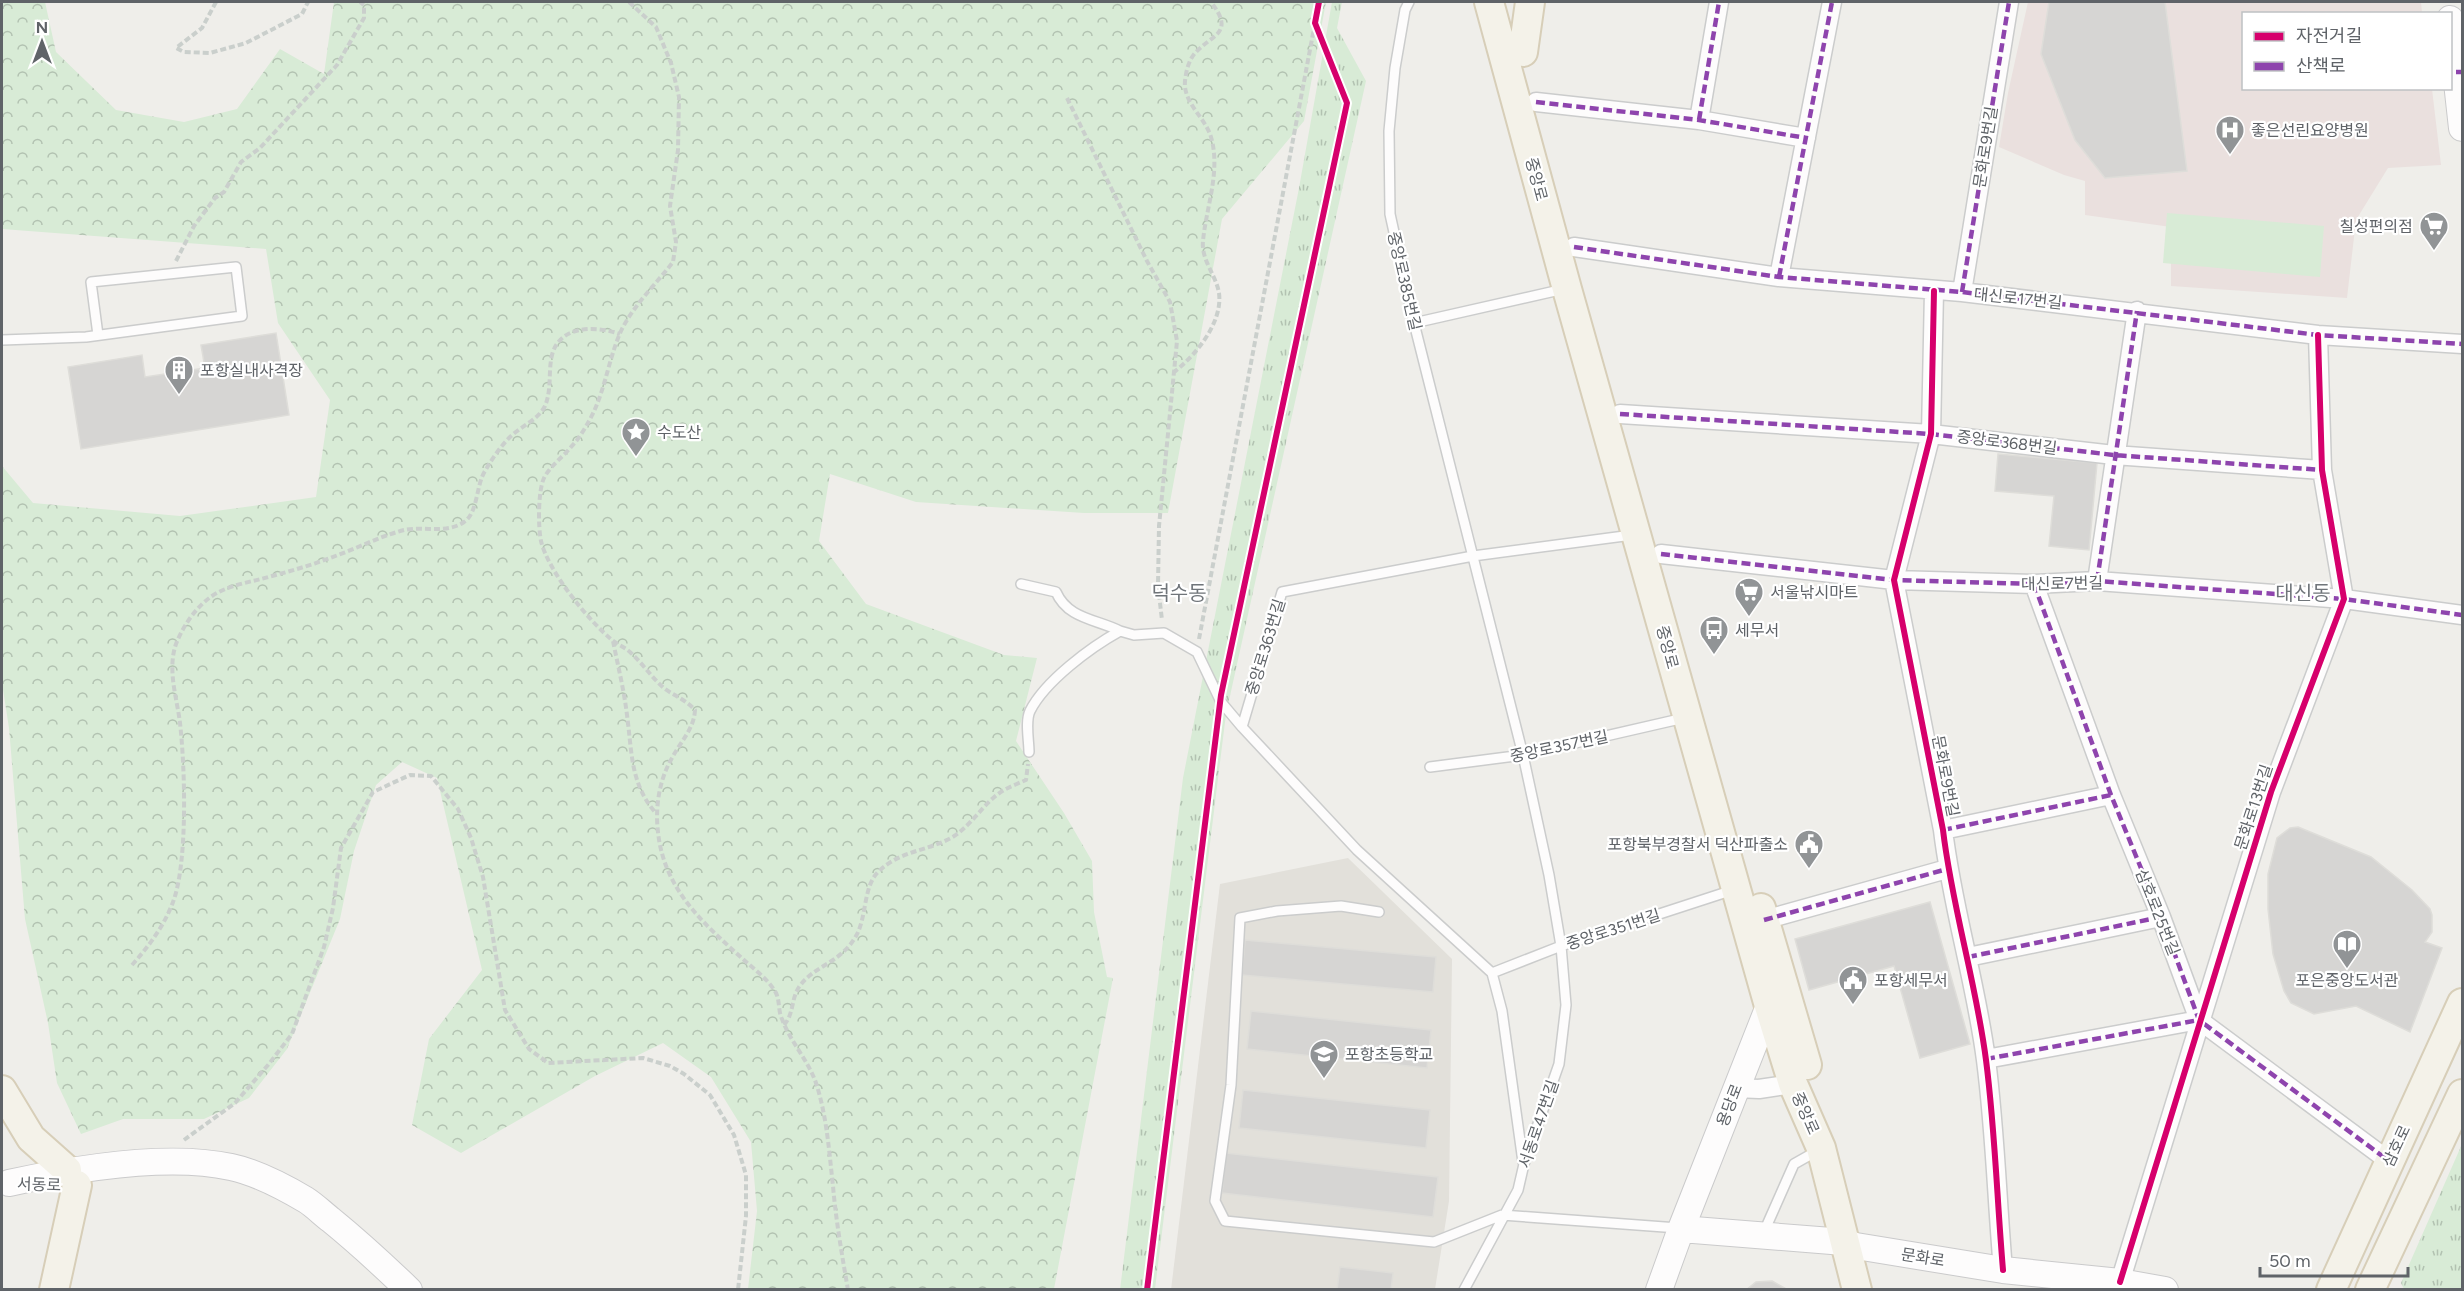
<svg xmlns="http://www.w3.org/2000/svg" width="2464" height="1291" font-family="Figtree,'Noto Sans KR',sans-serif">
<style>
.education{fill:#e2e0da}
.medical{fill:#eae0de}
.forest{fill:url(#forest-crowns)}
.park{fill:url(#park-tufts)}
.pitch{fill:#d8ebd6}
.building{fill:#d6d5d3;stroke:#deddd9;stroke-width:1.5}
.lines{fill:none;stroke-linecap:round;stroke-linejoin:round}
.lane-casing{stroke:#cbcccc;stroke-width:12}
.street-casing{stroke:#cbcccc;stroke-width:21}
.secondary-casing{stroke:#cacacb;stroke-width:28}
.primary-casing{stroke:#d7ceb8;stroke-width:32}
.path{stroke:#cacfcc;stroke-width:4;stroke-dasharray:6 3;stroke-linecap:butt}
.lane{stroke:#fdfcfc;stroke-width:9}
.street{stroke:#fdfcfc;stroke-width:18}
.secondary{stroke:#fdfcfc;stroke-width:26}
.primary{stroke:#f4f2e9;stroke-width:28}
.quiet{stroke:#8e44ad;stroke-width:4.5;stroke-dasharray:9 4.5;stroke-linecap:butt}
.cycleway-casing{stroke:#fff;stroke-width:10}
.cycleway{stroke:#d6006c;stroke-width:6}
.labels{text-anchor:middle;stroke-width:4.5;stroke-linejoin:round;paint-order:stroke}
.poi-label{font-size:16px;fill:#5f6368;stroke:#fff;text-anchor:start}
.street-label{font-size:16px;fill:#5f6368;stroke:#fff}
.quarter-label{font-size:20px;fill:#70757a;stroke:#fff}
</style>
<defs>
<pattern id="forest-crowns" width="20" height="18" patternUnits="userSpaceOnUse" patternTransform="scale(1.5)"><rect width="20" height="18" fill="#d8ebd6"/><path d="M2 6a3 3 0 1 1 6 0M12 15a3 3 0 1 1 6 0" fill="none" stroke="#b2c2b1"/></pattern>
<pattern id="park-tufts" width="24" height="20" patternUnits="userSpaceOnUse" patternTransform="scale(1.5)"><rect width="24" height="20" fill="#d8ebd6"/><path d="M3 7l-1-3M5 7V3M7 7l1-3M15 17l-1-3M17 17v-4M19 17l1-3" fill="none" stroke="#b2c2b1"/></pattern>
</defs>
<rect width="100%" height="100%" fill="#efeeea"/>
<!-- education -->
<path class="education" d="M 1348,858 L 1452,959 L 1449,1201 L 1435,1289 L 1171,1290 L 1220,884 Z"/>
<!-- medical -->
<path class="medical" d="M 2028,2 L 2421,2 L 2422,13 L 2244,14 L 2244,88 L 2432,89 L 2441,165 L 2388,168 L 2356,220 L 2347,298 L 2171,286 L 2171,227 L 2085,215 L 2085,181 L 2064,175 L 1999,147 L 2008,93 Z"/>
<!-- forest -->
<path class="forest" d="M 2,2 L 45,2 L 56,52 L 116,110 L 184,122 L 237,109 L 280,49 L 324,74 L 334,2 L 1326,2 L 1304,121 L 1222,219 L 1168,513 L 1084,513 L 916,502 L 830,474 L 819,541 L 866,604 L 1004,655 L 1037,658 L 1016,741 L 1064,813 L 1092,861 L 1094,912 L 1107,977 L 1113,978 L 1054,1289 L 748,1289 L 757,1211 L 751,1142 L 711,1077 L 663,1043 L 595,1076 L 461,1153 L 412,1125 L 429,1039 L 482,970 L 437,778 L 402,762 L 376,785 L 354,851 L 340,919 L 287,1049 L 249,1098 L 204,1119 L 123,1119 L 81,1134 L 57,1083 L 48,1023 L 25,919 L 9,728 L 2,683 L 2,466 L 33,503 L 180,516 L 316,497 L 330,400 L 278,323 L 266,249 L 2,229 Z"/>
<!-- park -->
<path class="park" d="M 1332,2 L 1342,2 L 1337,28 L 1366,81 L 1226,714 L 1155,1289 L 1120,1290 L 1183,778 L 1299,188 Z
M 2462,1144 L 2462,1289 L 2404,1289 L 2401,1283 Z"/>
<!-- pitch -->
<path class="pitch" d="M 2167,213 L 2324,226 L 2320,277 L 2163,263 Z"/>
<!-- building -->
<path class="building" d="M 2049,2 L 2165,2 L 2187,171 L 2105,178 L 2075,140 L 2041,54 Z
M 276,333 L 289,415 L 81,449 L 68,367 L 142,355 L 145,377 L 205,368 L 201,345 Z
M 1998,454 L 2097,463 L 2089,550 L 2049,546 L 2054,496 L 1995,491 Z
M 2298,827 L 2371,857 L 2412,890 L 2430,909 L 2432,915 L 2432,932 L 2425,942 L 2442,948 L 2410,1032 L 2356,1006 L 2314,1014 L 2291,1003 L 2284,991 L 2273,954 L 2268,909 L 2268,874 L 2277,838 L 2290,828 Z
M 1930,902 L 1970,1044 L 1920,1058 L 1894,966 L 1809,990 L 1795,939 Z
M 1245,940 L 1436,957 L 1433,992 L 1242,975 Z
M 1251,1011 L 1431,1030 L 1427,1068 L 1247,1049 Z
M 1243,1090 L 1430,1110 L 1426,1148 L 1239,1128 Z
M 1226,1153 L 1438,1177 L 1433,1217 L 1222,1193 Z
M 1340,1267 L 1393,1273 L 1391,1290 L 1337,1290 Z
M 1772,1281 L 1788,1290 L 1746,1290 L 1756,1282 Z"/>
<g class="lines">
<!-- lane casing -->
<g class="lane-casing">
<path id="lane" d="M 1409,2 L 1405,10 L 1395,68 L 1389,131 L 1390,214 L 1414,323 L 1523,755 L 1549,875 L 1561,946 L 1566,1005 L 1559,1064 L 1524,1164 L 1518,1190 L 1464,1290
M 1414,323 L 1564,289
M 2,340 L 86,337 L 242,316 L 236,267 L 91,282 L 98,335
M 1021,584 L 1056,592 C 1068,619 1096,619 1120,631
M 1242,727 L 1282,592 L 1473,556 L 1632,535
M 1029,752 C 1029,741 1025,721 1030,711 C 1045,681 1091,647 1120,631 L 1134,635 L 1164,633 L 1197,652 L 1221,702 L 1242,727 L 1357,850 L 1492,973 L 1502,1011 L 1523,1162
M 1430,767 L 1523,755 L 1684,718
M 1379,912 L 1341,906 L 1277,911 L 1240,918 L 1231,1085 L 1215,1201 L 1225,1221 L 1434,1242 L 1502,1215 L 1678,1228
M 1492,973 L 1561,946 L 1733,890
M 1763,1234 L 1794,1164 L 1817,1151"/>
</g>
<!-- street casing -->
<g class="street-casing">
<path id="street" d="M 1536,102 L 1699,120 L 1806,138
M 1699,120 L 1719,2
M 1574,247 L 1779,277 L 1962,292 L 2318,335 L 2462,344
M 1779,277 L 1832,2
M 1934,291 L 1931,434 L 1894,580 L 1943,830 C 1952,907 1976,982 1986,1060 C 1995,1129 1997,1200 2003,1270
M 1962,292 L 2009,2
M 1620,414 L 1931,434 L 2114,455 L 2322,470
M 1661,554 L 1894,580 L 2034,584 L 2097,581 L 2344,599 L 2462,615
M 2097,581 L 2137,311
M 2034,584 L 2111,795 L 2161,917 L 2199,1020 L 2389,1161
M 1943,830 L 2111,795
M 1764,920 L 1947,869
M 1968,957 L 2161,917
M 1986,1059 L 2199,1020
M 1735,1088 L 1759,1089 L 1793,1084
M 2120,1282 L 2271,792 L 2344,599 L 2322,470 L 2318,335"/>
</g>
<!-- secondary casing -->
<g class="secondary-casing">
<path id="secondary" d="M 2450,19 L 2462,128
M 9,1183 C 73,1169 166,1153 231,1167 C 255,1172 284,1187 306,1200 C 314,1205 322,1213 331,1220 C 358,1242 383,1265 409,1290
M 1681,1229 L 1844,1242 L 1856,1246 L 2003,1270 L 2120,1282 L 2165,1290
M 1659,1290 L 1681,1229 L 1769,1006 L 1777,996"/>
</g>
<!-- primary casing -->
<g class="primary-casing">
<path id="primary" d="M 1489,2 L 1567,289 L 1769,1006 L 1793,1084 L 1821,1148 L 1857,1290
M 1523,52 L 1530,2
M 1761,908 L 1807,1065
M 2,1090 L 31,1138 L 67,1170
M 54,1290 L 77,1185
M 2331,1290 L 2462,1003
M 2370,1290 L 2462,1094"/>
</g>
<!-- path -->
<path class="path" d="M 216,2 L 202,28 L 176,48 L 184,52 L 210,53 L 246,43 L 302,14 L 308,2
M 629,2 L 656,27 L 671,63 L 679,97 L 678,150 L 670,206 L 676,242 L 673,262 C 656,284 633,306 621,331 C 608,360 605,393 589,421 C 584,430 578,440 571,447 C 562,458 550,466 544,478 C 538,491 538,527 541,541 C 548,571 588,620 612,640 C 618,645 625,647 631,653 C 643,664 652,678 665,689 C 675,696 686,700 695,710 C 694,729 681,741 672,758 C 659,780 655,808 658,832 C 664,890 704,924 744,960 C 755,970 769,980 776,993 C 780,1001 778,1011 782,1019 C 790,1041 809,1062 816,1083 C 827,1117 829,1151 833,1186 C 836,1221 842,1255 848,1290
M 1067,98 L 1147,261 L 1170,302 L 1177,341 L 1159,526 L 1158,586 L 1162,620
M 176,261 L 194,226 L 215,198 L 224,192 L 241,162 L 260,148 L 337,65 L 364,18 L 364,5 L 360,2
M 1173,373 C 1195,356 1223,323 1219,293 C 1216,275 1201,260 1203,241 C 1206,208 1221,171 1211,137 C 1205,117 1183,103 1185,81 C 1186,71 1189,59 1196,52 C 1213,34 1235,33 1211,2
M 1199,639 L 1315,23
M 613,641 C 618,666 624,690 627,715 C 632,751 630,783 655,812
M 132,965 C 149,946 164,926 173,902 C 188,863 185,766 180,723 C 177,698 167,670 176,644 C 183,626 196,607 212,596 C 227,586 245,583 261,579 C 287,572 313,565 338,555 C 360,547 381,536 404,530 C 423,526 447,534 464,522 C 478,513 476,485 485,471 C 492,459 500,447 510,437 C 521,426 538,420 545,406 C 552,389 548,372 552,355 C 560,324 597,326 620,334
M 784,1025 C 794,1014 791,999 799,987 C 813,966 841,963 856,936 C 867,917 863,887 878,872 C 899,851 927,851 951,838 C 970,827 981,807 998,794 C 1006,788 1017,784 1026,780 L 1028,764
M 184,1140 L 235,1103 L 268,1065 L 292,1034 L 324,947 L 333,908 L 341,848 L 373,792 L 410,775 L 431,776 L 458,809 L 471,838 L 483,877 L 505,1010 L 529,1049 L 548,1063 L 643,1058 L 670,1066 L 684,1074 L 710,1095 L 734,1135 L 746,1175 L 746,1216 L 738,1290"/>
<!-- lane -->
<use href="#lane" class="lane"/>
<!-- street -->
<use href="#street" class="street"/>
<!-- secondary -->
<use href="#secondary" class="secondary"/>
<!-- primary -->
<use href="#primary" class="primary"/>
<!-- quiet -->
<path class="quiet" d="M 2456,72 L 2462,72
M 1536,102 L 1699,120 L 1806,138
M 1699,120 L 1719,2
M 1574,247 L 1779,277 L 1962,292 L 2318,335 L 2462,344
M 1779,277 L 1832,2
M 1962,292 L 2009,2
M 1620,414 L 1931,434 L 2114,455 L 2322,470
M 1661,554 L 1894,580 L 2034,584 L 2097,581 L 2344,599 L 2462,615
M 2097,581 L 2137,311
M 2034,584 L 2111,795 L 2161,917 L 2199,1020 L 2389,1161
M 1943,830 L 2111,795
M 1764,920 L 1947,869
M 1968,957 L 2161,917
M 1986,1059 L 2199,1020"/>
<!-- cycleway casing -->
<g class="cycleway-casing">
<path id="cycleway" d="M 1934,291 L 1931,434 L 1894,580 L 1943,830 C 1952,907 1976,982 1986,1060 C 1995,1129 1997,1200 2003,1270
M 2120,1282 L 2271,792 L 2344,599 L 2322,470 L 2318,335
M 1147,1290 L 1221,695 L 1347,103 L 1315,23 L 1319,2"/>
</g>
<!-- cycleway -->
<use href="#cycleway" class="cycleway"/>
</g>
<!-- icons -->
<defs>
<g id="hospital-pin" transform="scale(1.5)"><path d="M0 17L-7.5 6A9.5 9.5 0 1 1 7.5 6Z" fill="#919496" stroke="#fff"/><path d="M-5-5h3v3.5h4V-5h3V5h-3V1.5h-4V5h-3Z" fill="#fff"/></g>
<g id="supermarket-pin" transform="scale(1.5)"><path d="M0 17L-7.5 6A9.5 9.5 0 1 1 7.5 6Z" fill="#919496" stroke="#fff"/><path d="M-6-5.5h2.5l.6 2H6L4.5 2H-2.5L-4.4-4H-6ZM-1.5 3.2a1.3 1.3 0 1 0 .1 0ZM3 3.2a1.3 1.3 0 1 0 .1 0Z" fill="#fff"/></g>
<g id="building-pin" transform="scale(1.5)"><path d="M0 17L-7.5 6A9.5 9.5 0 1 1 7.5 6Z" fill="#919496" stroke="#fff"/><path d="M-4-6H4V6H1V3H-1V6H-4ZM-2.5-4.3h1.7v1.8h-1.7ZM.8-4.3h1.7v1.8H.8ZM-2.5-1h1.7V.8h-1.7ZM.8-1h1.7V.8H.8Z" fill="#fff"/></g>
<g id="sight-pin" transform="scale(1.5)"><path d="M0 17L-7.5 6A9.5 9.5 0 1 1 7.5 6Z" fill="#919496" stroke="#fff"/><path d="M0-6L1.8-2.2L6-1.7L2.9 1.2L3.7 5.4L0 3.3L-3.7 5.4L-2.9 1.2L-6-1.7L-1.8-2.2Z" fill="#fff"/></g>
<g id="bus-pin" transform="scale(1.5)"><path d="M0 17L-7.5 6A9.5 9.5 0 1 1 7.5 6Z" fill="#919496" stroke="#fff"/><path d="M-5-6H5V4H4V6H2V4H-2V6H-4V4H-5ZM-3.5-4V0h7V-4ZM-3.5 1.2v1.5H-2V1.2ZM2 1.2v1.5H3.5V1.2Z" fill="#fff"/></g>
<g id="civic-pin" transform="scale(1.5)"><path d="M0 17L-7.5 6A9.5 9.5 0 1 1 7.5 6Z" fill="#919496" stroke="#fff"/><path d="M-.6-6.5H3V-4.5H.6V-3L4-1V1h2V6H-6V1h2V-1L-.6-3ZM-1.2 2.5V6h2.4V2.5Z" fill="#fff"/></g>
<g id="library-pin" transform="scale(1.5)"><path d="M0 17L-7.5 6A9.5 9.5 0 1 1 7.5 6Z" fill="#919496" stroke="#fff"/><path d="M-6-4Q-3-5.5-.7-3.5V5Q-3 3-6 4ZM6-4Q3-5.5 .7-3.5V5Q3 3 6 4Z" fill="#fff"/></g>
<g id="school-pin" transform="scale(1.5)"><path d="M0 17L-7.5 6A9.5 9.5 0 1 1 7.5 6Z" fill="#919496" stroke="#fff"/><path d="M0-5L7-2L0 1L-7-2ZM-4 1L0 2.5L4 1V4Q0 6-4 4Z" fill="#fff"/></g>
</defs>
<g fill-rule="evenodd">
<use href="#hospital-pin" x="2230" y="130"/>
<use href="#supermarket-pin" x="2434" y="226"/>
<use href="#building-pin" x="179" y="370"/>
<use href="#sight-pin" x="636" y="432"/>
<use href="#supermarket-pin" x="1749" y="592"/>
<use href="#bus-pin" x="1714" y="630"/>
<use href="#civic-pin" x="1809" y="844"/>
<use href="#library-pin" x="2347" y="944"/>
<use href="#civic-pin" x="1853" y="980"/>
<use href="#school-pin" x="1324" y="1054"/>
</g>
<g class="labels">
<!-- poi labels -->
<g class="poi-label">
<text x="2251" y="136">좋은선린요양병원</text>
<text x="2413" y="232" text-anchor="end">칠성편의점</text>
<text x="200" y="376">포항실내사격장</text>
<text x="657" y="438">수도산</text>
<text x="1770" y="598">서울낚시마트</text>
<text x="1735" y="636">세무서</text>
<text x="1788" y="850" text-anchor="end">포항북부경찰서 덕산파출소</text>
<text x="1874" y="986">포항세무서</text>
<text x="2347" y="986" text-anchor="middle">포은중앙도서관</text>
<text x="1345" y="1060">포항초등학교</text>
</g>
<!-- street labels -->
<g class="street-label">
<text transform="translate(1985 147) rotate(-81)" y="6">문화로9번길</text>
<text transform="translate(1537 179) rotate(75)" y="6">중앙로</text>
<text transform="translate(1405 281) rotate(77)" y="6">중앙로385번길</text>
<text transform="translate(2018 298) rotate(6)" y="6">대신로17번길</text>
<text transform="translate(2007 442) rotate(7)" y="6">중앙로368번길</text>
<text transform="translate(2062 583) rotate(-1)" y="6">대신로7번길</text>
<text transform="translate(1265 647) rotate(-73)" y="6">중앙로363번길</text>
<text transform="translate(1668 647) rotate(75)" y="6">중앙로</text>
<text transform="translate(1559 746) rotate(-12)" y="6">중앙로357번길</text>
<text transform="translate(1946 776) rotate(79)" y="6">문화로9번길</text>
<text transform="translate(2253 807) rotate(-72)" y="6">문화로13번길</text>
<text transform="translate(2158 912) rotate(68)" y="6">삼호로25번길</text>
<text transform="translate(1613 929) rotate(-18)" y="6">중앙로351번길</text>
<text transform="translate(1729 1105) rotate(-69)" y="6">용당로</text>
<text transform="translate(1806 1113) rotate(66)" y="6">중앙로</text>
<text transform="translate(1538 1124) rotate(-71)" y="6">서동로47번길</text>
<text transform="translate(2396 1146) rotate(-65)" y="6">삼호로</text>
<text transform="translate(39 1184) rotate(2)" y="6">서동로</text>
<text transform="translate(1923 1257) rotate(9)" y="6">문화로</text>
</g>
<!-- quarter labels -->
<g class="quarter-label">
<text x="1179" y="600">덕수동</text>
<text x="2303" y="600">대신동</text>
</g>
</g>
<!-- border -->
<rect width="2464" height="1291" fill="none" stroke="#5f6368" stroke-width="6"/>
<!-- legend -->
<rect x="2242" y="12" width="210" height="78" fill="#ffffff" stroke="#bfc1c3" stroke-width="1.5"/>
<rect x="2254" y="32" width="30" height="9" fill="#d6006c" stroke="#bfc1c3" stroke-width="1.5"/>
<text x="2296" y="42" font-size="18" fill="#5f6368">자전거길</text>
<rect x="2254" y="62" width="30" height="9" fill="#8e44ad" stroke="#bfc1c3" stroke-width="1.5"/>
<text x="2296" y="72" font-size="18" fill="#5f6368">산책로</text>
<!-- north arrow -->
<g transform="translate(42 42)" stroke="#ffffff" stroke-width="4.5" paint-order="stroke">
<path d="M0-4.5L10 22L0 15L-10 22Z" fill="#5f6368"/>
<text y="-9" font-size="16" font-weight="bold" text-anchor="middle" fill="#5f6368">N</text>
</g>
<!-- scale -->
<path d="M2260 1267v9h148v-9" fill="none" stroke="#5f6368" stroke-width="3"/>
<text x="2269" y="1267" font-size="18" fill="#5f6368" stroke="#ffffff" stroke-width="4.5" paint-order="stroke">50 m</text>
</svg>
